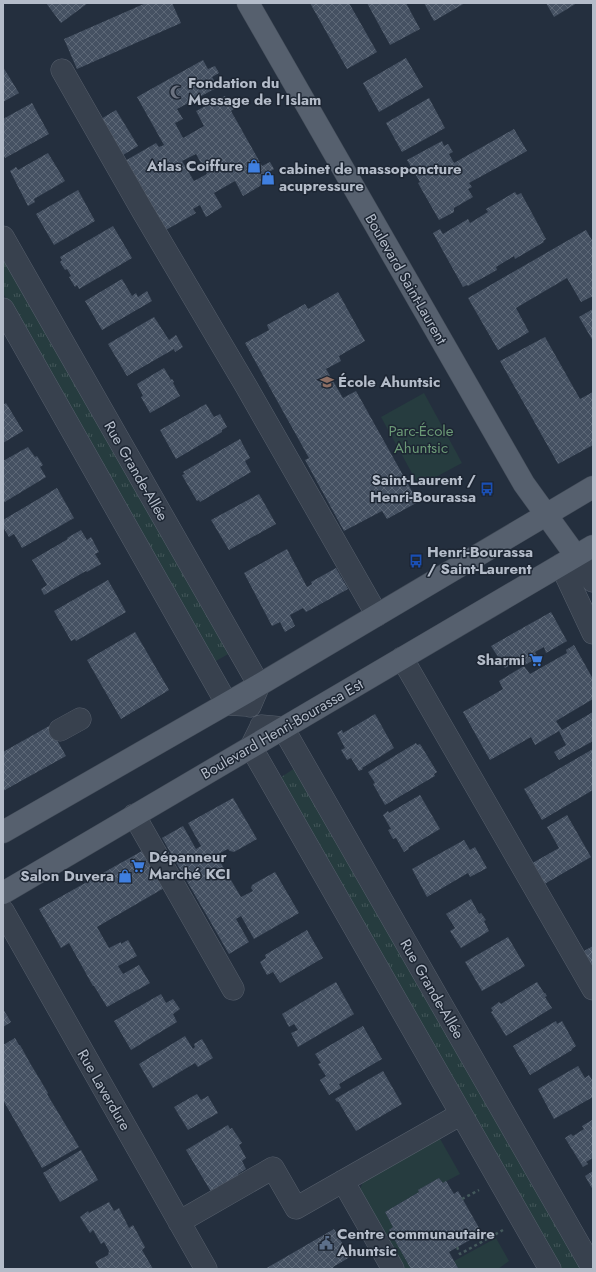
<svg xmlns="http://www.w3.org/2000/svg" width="596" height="1272" font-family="Jost,sans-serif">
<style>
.grass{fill:url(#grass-tufts)}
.park{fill:#263c3f}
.building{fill:url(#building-cross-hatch);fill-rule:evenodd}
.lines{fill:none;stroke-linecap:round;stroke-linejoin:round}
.minor-casing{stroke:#565f6c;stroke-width:23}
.major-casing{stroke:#414a57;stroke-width:23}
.path{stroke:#44595c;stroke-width:2.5;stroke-dasharray:3 3;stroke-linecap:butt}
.minor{stroke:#38414e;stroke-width:22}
.major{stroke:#56606e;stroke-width:22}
.labels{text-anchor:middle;stroke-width:3;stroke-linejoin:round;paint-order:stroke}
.poi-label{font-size:15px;font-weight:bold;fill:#b4bcc9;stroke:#1d2633;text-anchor:start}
.street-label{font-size:15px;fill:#b4bcc9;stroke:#1d2633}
.park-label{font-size:15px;fill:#6b9a76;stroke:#1d2633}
</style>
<defs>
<pattern id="grass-tufts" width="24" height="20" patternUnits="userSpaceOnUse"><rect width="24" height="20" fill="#263c3f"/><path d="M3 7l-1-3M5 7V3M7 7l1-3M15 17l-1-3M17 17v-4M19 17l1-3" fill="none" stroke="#435659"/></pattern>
<pattern id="building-cross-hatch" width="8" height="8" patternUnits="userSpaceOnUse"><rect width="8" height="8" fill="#455162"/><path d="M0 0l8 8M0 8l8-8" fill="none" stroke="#5d6877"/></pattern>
</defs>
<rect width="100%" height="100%" fill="#242f3e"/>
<!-- grass -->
<path class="grass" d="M 3,254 L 230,653 L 214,662 L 3,293 Z
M 295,768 L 582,1269 L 560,1269 L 280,778 Z"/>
<!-- park -->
<path class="park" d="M 424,393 L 462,463 L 419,486 L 381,417 Z
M 439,1137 L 460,1174 L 443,1183 L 439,1178 L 418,1190 L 419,1192 L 385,1212 L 393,1227 L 389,1230 L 411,1269 L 404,1269 L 360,1189 L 363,1182 Z
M 496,1238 L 509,1261 L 498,1269 L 456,1269 L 458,1268 L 454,1261 Z"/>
<!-- building -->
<path class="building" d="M 46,3 L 88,3 L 61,23 Z
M 146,3 L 172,3 L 181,23 L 77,69 L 64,39 Z
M 310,3 L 349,3 L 377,52 L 347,69 Z
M 367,3 L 406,3 L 420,29 L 390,45 Z
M 424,3 L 465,3 L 434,21 Z
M 546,3 L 577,3 L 554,17 Z
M 406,58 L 423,87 L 379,112 L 363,83 Z
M 203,60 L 208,69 L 215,66 L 219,73 L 212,77 L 218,87 L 177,109 L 183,119 L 175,123 L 183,138 L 204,126 L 196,111 L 225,96 L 228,102 L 234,99 L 238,106 L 231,111 L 262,166 L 270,162 L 274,169 L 268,173 L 272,179 L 243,196 L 235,181 L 214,193 L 222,207 L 206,217 L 200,205 L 193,209 L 196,213 L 164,231 L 125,161 L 156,143 L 159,147 L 164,145 L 137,97 ZM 196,154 L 207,174 L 194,181 L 182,161 Z
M 3,67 L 19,93 L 3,102 Z
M 429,98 L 445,128 L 402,152 L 386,123 Z
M 32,103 L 49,134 L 5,158 L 3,154 L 3,119 Z
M 116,110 L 138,146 L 118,158 L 96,122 Z
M 514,129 L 527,151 L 469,183 L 472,187 L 468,189 L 473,197 L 454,208 L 454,212 L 439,220 L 418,183 L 420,182 L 407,160 L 442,141 L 444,146 L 448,144 L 453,152 L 449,154 L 454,163 Z
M 48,153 L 65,181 L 34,199 L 35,202 L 28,206 L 10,171 L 16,167 L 18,170 Z
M 78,190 L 95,221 L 54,245 L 36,214 Z
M 515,192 L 517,195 L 521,193 L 546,239 L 543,241 L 544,242 L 515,259 L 514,256 L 496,267 L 497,270 L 468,286 L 467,285 L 463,287 L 433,233 L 440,229 L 443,234 L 468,219 L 470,223 L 488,212 L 486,209 Z
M 113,226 L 132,258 L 79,289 L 77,285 L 75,287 L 69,277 L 71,276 L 67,269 L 65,270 L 60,262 L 62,260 L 60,257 Z
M 586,230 L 593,242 L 593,296 L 581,302 L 567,278 L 516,308 L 529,332 L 498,350 L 468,298 Z
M 122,279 L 132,296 L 136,293 L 138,297 L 147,291 L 152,301 L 102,330 L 85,301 Z
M 338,292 L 365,341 L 339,356 L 341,361 L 326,369 L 343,398 L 356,391 L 418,502 L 387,519 L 382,511 L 344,531 L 305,460 L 309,458 L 245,343 L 269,330 L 267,325 L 305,304 L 308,309 Z
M 593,309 L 593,341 L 579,317 Z
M 154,317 L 169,340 L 176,335 L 183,347 L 175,352 L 174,349 L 127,376 L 108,344 Z
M 545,337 L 580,399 L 593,392 L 593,445 L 558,464 L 500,361 Z
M 164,368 L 171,380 L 172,379 L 174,382 L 173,383 L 180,396 L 150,413 L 141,397 L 143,396 L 137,384 Z
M 6,403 L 23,431 L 3,443 L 3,405 Z
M 206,404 L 214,417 L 220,414 L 227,427 L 222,430 L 222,432 L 176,459 L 160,430 Z
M 240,439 L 250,458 L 245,461 L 251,472 L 200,502 L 199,500 L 197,501 L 182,475 L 185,474 L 183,472 Z
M 28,447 L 35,457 L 37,456 L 43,465 L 40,467 L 46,477 L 3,503 L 3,461 Z
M 57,488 L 74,518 L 22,548 L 14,534 L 9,537 L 3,527 L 3,520 Z
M 259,494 L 276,524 L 229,550 L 211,520 Z
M 81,530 L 87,540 L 91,537 L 99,552 L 95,554 L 101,564 L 87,572 L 86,571 L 44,595 L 41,589 L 47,585 L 32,560 L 68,539 L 67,538 Z
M 287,549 L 307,587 L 312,584 L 311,582 L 336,568 L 348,589 L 306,612 L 303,608 L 290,615 L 295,626 L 285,632 L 280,622 L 272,626 L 244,573 Z
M 108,580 L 126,612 L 76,641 L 75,639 L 71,641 L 54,611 Z
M 551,612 L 567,641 L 546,653 L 544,647 L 535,652 L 538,657 L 525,665 L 522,659 L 505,668 L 491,646 Z
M 135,632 L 169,690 L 121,719 L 87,660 Z
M 574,645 L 593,679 L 593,699 L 556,721 L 562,730 L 593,712 L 593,741 L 559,760 L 554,752 L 566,745 L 559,731 L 535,745 L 531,737 L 490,760 L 463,712 L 503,689 L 499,681 L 524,666 L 530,674 L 567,653 L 566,650 Z
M 375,714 L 394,748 L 362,768 L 363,769 L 359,771 L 351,758 L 347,760 L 341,750 L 345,748 L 337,733 L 342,730 L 343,733 Z
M 49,726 L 66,756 L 3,791 L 3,752 Z
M 416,743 L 417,745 L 420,744 L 437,772 L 434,774 L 435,776 L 385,805 L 373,784 L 375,783 L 368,772 Z
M 593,749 L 593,790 L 542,820 L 524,789 Z
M 420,795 L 440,829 L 408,848 L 409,849 L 404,852 L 396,838 L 393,839 L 388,830 L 391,829 L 383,815 L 388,811 L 389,813 Z
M 233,798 L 257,839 L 234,852 L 230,851 L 228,849 L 216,855 L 241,897 L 253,891 L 251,888 L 252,885 L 275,872 L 299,913 L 254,939 L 241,916 L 236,919 L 249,942 L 229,954 L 162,838 L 183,826 L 196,849 L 201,846 L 188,823 Z
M 567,815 L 591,857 L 541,886 L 529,865 L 559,848 L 547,827 Z
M 464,840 L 470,850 L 475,847 L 487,868 L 470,877 L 468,873 L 427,897 L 412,869 Z
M 142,851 L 164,888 L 97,927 L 109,948 L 121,942 L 121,944 L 128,940 L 137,956 L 118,966 L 123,974 L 139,965 L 150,983 L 107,1007 L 94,986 L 93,986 L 69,943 L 61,948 L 39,909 Z
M 471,899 L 479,914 L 481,913 L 486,920 L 484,921 L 489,931 L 461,948 L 450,931 L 455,928 L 446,914 Z
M 307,930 L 323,958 L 280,983 L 273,972 L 267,975 L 260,962 L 266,958 L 265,955 Z
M 508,937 L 525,966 L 482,991 L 465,962 Z
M 593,946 L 593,967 L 584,951 Z
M 336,982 L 354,1014 L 298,1047 L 291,1033 L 298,1030 L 294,1024 L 289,1027 L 282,1014 Z
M 537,982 L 544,993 L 545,993 L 547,996 L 545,997 L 552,1008 L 506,1036 L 491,1012 L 493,1011 L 491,1008 L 499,1002 L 501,1004 Z
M 161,994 L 166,1003 L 173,999 L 180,1009 L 173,1014 L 177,1022 L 131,1050 L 114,1021 Z
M 3,1009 L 11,1022 L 3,1027 Z
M 556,1021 L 557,1024 L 562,1021 L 576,1046 L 572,1049 L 572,1050 L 530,1075 L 513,1046 Z
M 363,1026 L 382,1059 L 339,1084 L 341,1088 L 329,1095 L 320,1080 L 326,1076 L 318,1064 L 321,1063 L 315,1054 Z
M 185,1036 L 193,1049 L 195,1047 L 194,1044 L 202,1039 L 213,1058 L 198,1067 L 195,1063 L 153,1088 L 139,1064 Z
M 15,1038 L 19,1045 L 20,1045 L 30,1063 L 48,1093 L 47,1094 L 79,1147 L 42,1168 L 3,1100 L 3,1045 Z
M 578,1066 L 585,1078 L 589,1075 L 592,1080 L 593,1079 L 593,1097 L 554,1119 L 538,1089 Z
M 383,1071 L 402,1104 L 356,1131 L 338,1101 L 337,1102 L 335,1099 Z
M 197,1094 L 201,1100 L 208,1096 L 218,1113 L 188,1130 L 174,1107 Z
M 592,1120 L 593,1122 L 593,1158 L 586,1162 L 588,1164 L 583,1167 L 565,1138 L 571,1134 L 573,1136 L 584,1129 L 582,1126 Z
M 228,1125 L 230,1129 L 232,1128 L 242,1143 L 239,1145 L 246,1158 L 242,1161 L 246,1169 L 238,1174 L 240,1179 L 213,1195 L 186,1150 Z
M 81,1150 L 98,1180 L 60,1202 L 43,1173 Z
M 593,1171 L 593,1190 L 585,1176 Z
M 439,1178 L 443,1183 L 446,1181 L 454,1194 L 458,1191 L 482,1233 L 449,1252 L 458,1268 L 456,1269 L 411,1269 L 389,1230 L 393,1227 L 385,1212 L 419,1192 L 418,1190 Z
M 109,1202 L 114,1211 L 119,1208 L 129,1228 L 133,1225 L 145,1247 L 142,1250 L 153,1269 L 99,1269 L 95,1262 L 108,1255 L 109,1251 L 104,1242 L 101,1244 L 93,1230 L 90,1233 L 80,1217 L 88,1211 L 89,1213 Z
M 334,1229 L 350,1257 L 333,1267 L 334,1269 L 265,1269 Z"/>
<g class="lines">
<!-- minor casing -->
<g class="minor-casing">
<path id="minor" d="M 62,70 L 142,210 L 246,386 L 377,615
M 3,237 L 259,685 L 250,706
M 3,309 L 227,704 L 246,705
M 576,556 L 593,581
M 561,565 L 593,633
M 402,658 L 593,989
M 261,726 L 283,728 L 593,1269
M 260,729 L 251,747 L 550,1269
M 60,730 L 80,719
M 134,815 L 233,989
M 3,911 L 206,1269
M 343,1181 L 393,1269
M 179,1222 L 273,1168 L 296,1208 L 461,1114"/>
</g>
<!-- major casing -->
<g class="major-casing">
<path id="major" d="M 248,3 L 524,484 L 576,556
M 3,832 L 259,685 L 593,487
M 3,893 L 593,546"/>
</g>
<!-- path -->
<path class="path" d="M 462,1199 L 479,1190
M 457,1247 L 460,1254 L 503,1230"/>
<!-- minor -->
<use href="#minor" class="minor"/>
<!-- major -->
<use href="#major" class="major"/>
</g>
<!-- icons -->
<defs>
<g id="mosque-bare" transform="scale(1.08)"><path d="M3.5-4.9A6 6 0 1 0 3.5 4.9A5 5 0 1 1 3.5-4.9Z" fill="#6b7280" stroke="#1d2633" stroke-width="2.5" paint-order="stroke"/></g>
<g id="shop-bare" transform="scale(1.08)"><path d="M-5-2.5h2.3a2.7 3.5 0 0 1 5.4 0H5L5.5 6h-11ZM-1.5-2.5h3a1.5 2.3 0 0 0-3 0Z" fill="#3f7fe0" stroke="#1d2633" stroke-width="2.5" paint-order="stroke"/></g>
<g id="school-bare" transform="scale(1.08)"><path d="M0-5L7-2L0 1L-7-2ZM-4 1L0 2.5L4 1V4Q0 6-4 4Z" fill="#8d6e63" stroke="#1d2633" stroke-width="2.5" paint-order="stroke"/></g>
<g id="bus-bare" transform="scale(1.08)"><path d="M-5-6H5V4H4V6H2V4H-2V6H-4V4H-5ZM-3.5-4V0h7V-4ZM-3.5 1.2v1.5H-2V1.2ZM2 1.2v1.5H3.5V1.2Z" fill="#1a4fb4" stroke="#1d2633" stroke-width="2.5" paint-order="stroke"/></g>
<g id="supermarket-bare" transform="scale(1.08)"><path d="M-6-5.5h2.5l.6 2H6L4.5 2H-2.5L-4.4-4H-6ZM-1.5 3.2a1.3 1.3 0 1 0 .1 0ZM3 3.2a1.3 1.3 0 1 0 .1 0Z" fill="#3f7fe0" stroke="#1d2633" stroke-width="2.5" paint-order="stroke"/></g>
<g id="civic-bare" transform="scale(1.08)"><path d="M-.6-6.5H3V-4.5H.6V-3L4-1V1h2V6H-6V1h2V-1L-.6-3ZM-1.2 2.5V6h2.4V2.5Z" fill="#5c6f8a" stroke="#1d2633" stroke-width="2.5" paint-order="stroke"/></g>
</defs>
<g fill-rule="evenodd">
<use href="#mosque-bare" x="177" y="92"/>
<use href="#shop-bare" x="254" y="166"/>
<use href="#shop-bare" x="268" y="178"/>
<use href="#school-bare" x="327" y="382"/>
<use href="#bus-bare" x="487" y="489"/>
<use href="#bus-bare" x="416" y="561"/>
<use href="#supermarket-bare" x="536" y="660"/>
<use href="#supermarket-bare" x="138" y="866"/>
<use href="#shop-bare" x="125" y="876"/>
<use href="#civic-bare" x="326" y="1243"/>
</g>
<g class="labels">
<!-- poi labels -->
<g class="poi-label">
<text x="188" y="88">Fondation du<tspan x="188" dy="17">Message de l’Islam</tspan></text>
<text x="243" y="171" text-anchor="end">Atlas Coiffure</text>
<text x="279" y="174">cabinet de massoponcture<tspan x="279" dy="17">acupressure</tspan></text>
<text x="338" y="387">École Ahuntsic</text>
<text x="476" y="485" text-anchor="end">Saint-Laurent /<tspan x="476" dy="17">Henri-Bourassa</tspan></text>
<text x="427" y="557">Henri-Bourassa<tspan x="427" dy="17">/ Saint-Laurent</tspan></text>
<text x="525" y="665" text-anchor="end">Sharmi</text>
<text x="149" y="862">Dépanneur<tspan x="149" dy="17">Marché KCI</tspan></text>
<text x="114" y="881" text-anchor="end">Salon Duvera</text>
<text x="337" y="1239">Centre communautaire<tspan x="337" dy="17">Ahuntsic</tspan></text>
</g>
<!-- street labels -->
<g class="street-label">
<text transform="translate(406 279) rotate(60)" y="5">Boulevard Saint-Laurent</text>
<text transform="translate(136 471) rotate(60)" y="5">Rue Grande-Allée</text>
<text transform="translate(282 729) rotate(-30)" y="5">Boulevard Henri-Bourassa Est</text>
<text transform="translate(432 989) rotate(60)" y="5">Rue Grande-Allée</text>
<text transform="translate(104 1090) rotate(60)" y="5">Rue Laverdure</text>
</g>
<!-- park labels -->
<g class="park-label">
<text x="421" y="436">Parc-École<tspan x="421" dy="17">Ahuntsic</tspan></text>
</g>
</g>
<!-- border -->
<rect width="596" height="1272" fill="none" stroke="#b4bcc9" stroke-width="8"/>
</svg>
